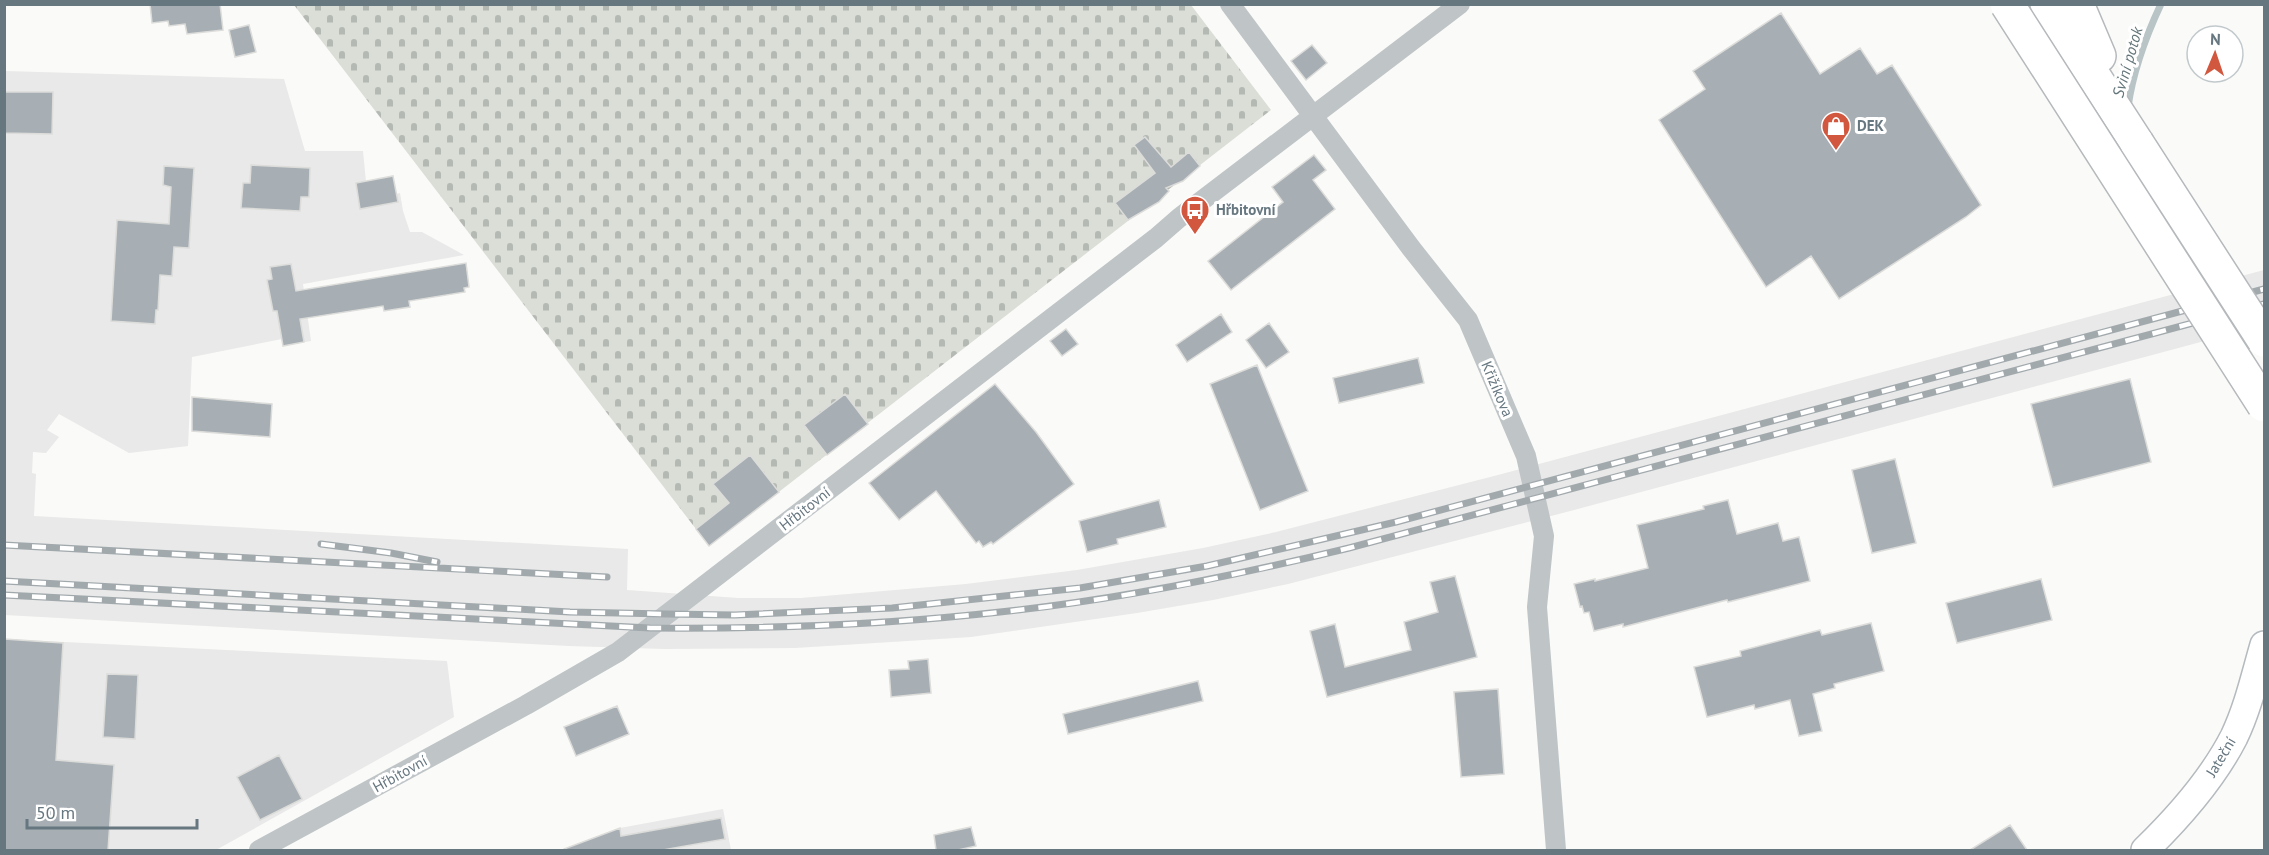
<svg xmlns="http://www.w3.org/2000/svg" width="2269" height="855" font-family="'PT Sans',sans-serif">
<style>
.built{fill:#e8e9e8}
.cemetery{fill:url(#cemetery-stones)}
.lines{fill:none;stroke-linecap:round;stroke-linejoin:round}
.stream{stroke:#b9c4c7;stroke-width:7}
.building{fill:#a7afb4;stroke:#dcdcda;stroke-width:1.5}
.secondary-casing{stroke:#b4babe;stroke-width:30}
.highway-casing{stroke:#b5b9bc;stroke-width:36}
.street{stroke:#bfc4c7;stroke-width:20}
.secondary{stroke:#fff;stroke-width:27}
.highway{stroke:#fff;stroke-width:33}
.rail-casing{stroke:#a2a9ad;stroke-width:7}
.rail{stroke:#fff;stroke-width:4.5;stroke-dasharray:14;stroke-linecap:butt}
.highway-bridge-casing{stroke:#b5b9bc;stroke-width:36;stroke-linecap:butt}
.highway-bridge{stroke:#fff;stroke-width:33}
.labels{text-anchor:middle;stroke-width:6;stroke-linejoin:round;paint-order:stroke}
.poi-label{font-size:15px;font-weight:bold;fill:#677780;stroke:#fff;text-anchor:start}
.street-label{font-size:15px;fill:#677780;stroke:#fff}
.water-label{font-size:16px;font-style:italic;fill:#637579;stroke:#fff}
</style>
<defs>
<pattern id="cemetery-stones" width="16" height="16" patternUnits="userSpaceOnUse" patternTransform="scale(1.5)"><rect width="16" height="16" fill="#daded7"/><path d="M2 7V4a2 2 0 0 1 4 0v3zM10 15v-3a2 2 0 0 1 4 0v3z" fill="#b5b9b4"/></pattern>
</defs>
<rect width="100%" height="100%" fill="#fafaf8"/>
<!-- built -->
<path class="built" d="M 4,71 L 284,79 L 305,151 L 363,151 L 366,182 L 393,176 L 396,194 L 400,193 L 403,211 L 410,232 L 422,232 L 464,255 L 303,284 L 311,341 L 283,346 L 282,339 L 192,357 L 188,446 L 129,453 L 59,414 L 47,430 L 59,437 L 46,453 L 33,452 L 32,473 L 36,474 L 34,516 L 628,549 L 627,590 L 738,598 L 801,598 L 966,584 L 1077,570 L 1203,548 L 1276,532 L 1498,475 L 2264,270 L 2264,325 L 1574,510 L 1288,584 L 1213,600 L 1137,613 L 971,637 L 795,648 L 665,649 L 569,646 L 5,615 Z
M 4,639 L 447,661 L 454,717 L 216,850 L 5,850 Z
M 723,809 L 731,850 L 624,850 L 620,828 Z"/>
<!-- cemetery -->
<path class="cemetery" d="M 294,5 L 1191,5 L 1271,110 L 709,546 Z"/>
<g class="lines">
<!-- stream -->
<path class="stream" d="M 2128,107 C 2133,71 2145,38 2161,4"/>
</g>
<!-- building -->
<path class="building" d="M 150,4 L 220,4 L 223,30 L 187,34 L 185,24 L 169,26 L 168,21 L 152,23 Z
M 1781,13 L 1820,74 L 1860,48 L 1877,74 L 1892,65 L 1981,205 L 1966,217 L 1839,299 L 1811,256 L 1766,287 L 1659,120 L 1705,89 L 1693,71 Z
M 249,25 L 256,52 L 235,57 L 229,30 Z
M 1312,45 L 1327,63 L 1306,80 L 1291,61 Z
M 4,92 L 53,92 L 52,134 L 4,133 Z
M 1145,137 L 1171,167 L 1189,152 L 1200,166 L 1183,181 L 1166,188 L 1169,191 L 1159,202 L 1128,220 L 1115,203 L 1155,173 L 1134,145 Z
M 1314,155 L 1326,170 L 1313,180 L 1335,209 L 1231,290 L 1208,261 L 1283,202 L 1272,187 Z
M 251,165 L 310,168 L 309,197 L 301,197 L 300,211 L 241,208 L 243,183 L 250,183 Z
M 164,166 L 194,168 L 189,248 L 174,247 L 172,276 L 160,275 L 158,310 L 156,310 L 155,324 L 111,321 L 117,220 L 169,224 L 171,187 L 163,185 Z
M 393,176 L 398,202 L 360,209 L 356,183 Z
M 466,263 L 469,287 L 464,288 L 465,292 L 409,301 L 410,307 L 384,311 L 383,306 L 300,319 L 304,342 L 283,346 L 277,311 L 273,311 L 267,280 L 272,279 L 270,267 L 291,264 L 296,291 Z
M 1221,314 L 1232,332 L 1187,362 L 1176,345 Z
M 1269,323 L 1289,352 L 1266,368 L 1246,340 Z
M 1066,329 L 1078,344 L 1062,356 L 1050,341 Z
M 1418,358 L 1424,383 L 1339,403 L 1333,378 Z
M 1257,365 L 1308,491 L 1260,510 L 1210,384 Z
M 2130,379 L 2151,462 L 2053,487 L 2031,404 Z
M 995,384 L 1036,432 L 1074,484 L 993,544 L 991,542 L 983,547 L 979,541 L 976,543 L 936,491 L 899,520 L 869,483 Z
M 845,394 L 868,424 L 827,455 L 804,425 Z
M 192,397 L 272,404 L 270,437 L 192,431 Z
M 750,455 L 779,492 L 709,546 L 696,529 L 729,503 L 713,484 Z
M 1895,459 L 1916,543 L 1872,553 L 1852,470 Z
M 1159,500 L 1166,527 L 1117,539 L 1118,544 L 1087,552 L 1079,521 Z
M 1728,500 L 1737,534 L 1778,523 L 1783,541 L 1799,537 L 1810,581 L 1728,602 L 1727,600 L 1623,627 L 1623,624 L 1594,631 L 1589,612 L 1584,613 L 1582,606 L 1580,607 L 1574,584 L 1595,579 L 1595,581 L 1648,568 L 1637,525 L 1704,509 L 1703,506 Z
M 1455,576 L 1477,657 L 1327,697 L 1310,631 L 1335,624 L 1345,667 L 1411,650 L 1404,622 L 1438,612 L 1430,582 Z
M 2041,579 L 2052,620 L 1957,643 L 1946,603 Z
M 1871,623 L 1884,671 L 1834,684 L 1835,688 L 1813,694 L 1822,731 L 1799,736 L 1790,700 L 1755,709 L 1754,705 L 1707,717 L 1694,667 L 1741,656 L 1740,651 L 1820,630 L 1822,635 Z
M 4,639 L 63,643 L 56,760 L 114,765 L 108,850 L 4,850 Z
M 928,659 L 931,693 L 891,697 L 889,670 L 909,669 L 908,661 Z
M 107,674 L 138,675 L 135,739 L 103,737 Z
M 1198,681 L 1203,701 L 1068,734 L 1063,714 Z
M 1498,689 L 1504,774 L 1461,777 L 1454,692 Z
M 617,706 L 629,734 L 576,756 L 564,727 Z
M 279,755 L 302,799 L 260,820 L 237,777 Z
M 721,818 L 725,839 L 663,850 L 564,850 L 564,849 L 620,828 L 621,836 Z
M 2010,825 L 2027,850 L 1970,850 Z
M 971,827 L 976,846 L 958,850 L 936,850 L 934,835 Z"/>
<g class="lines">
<!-- secondary casing -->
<g class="secondary-casing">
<path id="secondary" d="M 2145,850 C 2179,817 2212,780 2234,737 C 2248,708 2255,676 2264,645"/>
</g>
<!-- highway casing -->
<g class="highway-casing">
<path id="highway" d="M 2047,4 L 2137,143
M 2077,4 L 2099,56"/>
</g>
<!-- street -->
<path class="street" d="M 1230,4 L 1411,248 L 1468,320 L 1526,456 L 1544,536 L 1537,607 L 1556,850
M 259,850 L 526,705 L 618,652 L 1156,238 L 1179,218 L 1460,4"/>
<!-- secondary -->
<use href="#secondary" class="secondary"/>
<!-- highway -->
<use href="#highway" class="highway"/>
<!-- rail casing -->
<g class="rail-casing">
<path id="rail" d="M 321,544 L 391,553 L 437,562
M 4,545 L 607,577
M 4,581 L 570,612 L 666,614 L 735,615 L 892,608 L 1080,588 L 1207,566 L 1396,522 L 2264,289
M 4,595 L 650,628 C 767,629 884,625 1000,612 C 1118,600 1234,576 1349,548 L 2264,304"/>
</g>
<!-- rail -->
<use href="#rail" class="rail"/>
<!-- highway-bridge casing -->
<g class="highway-bridge-casing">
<path id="highway-bridge" d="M 2007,4 L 2264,405
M 2137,143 L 2264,340"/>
</g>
<!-- highway-bridge -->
<use href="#highway-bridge" class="highway-bridge"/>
</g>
<!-- icons -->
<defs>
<g id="shop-pin" transform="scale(1.5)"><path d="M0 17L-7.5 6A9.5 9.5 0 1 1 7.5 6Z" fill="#d2573f" stroke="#fff"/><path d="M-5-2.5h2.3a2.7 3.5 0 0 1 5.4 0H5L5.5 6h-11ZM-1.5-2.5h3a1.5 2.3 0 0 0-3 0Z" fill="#fff"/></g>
<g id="bus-pin" transform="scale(1.5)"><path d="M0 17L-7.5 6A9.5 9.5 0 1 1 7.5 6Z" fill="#d2573f" stroke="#fff"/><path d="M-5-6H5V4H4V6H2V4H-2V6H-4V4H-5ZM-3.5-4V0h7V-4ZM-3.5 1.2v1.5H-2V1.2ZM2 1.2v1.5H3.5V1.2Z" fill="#fff"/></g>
</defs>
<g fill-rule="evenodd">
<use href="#shop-pin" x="1836" y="126"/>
<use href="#bus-pin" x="1195" y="210"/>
</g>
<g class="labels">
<!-- poi labels -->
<g class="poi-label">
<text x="1857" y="131">DEK</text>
<text x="1216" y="215">Hřbitovní</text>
</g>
<!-- street labels -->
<g class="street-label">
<text transform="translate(1497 389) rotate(67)" y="5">Křižíkova</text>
<text transform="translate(805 509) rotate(-38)" y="5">Hřbitovní</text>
<text transform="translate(2221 757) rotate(-59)" y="5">Jateční</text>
<text transform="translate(400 774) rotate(-29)" y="5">Hřbitovní</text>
</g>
<!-- water labels -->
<g class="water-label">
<text transform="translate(2127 62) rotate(-74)" y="6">Sviní potok</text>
</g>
</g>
<!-- border -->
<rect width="2269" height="855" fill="none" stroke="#677780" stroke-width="12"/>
<!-- north arrow -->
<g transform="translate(2215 54) rotate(2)"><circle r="28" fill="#ffffff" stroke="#c2c9cc" stroke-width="1.5"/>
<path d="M0-4.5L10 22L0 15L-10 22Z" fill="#d2573f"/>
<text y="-9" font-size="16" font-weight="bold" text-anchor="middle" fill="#677780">N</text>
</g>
<!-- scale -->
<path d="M27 819v9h170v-9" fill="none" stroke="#677780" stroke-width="3"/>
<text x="36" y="819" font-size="18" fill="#677780" stroke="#ffffff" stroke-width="4.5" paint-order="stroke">50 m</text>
</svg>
